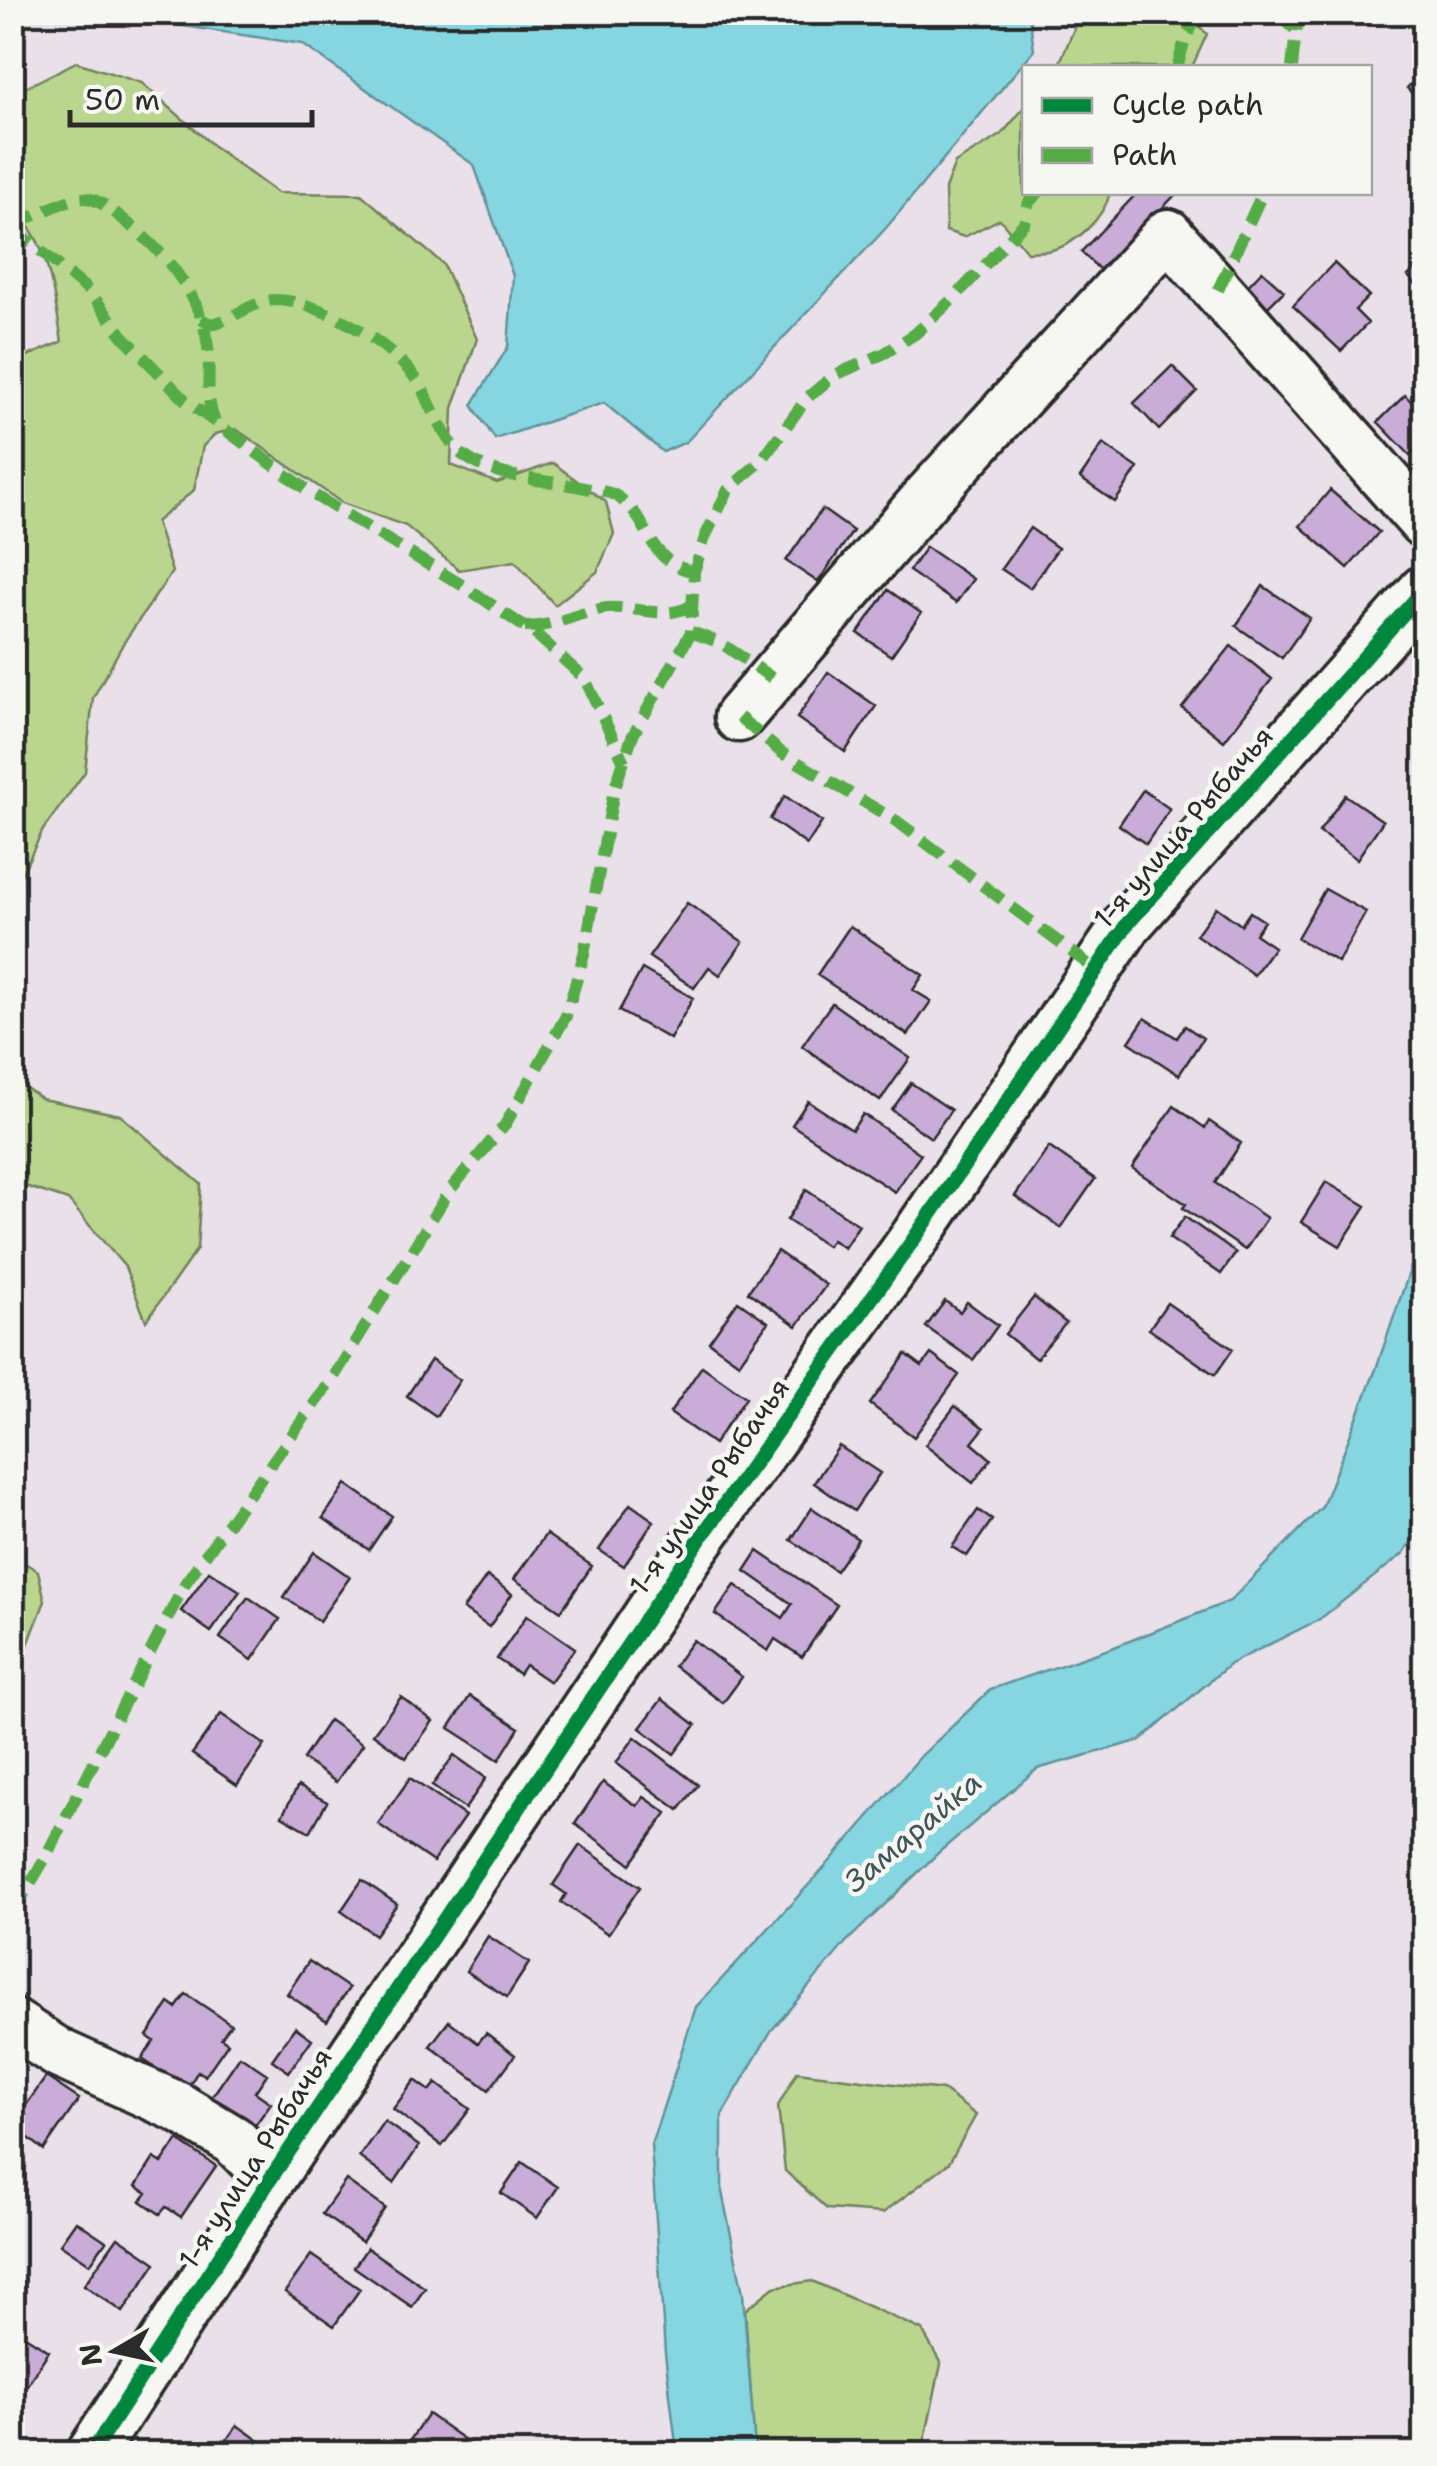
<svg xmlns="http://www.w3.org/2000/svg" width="1437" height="2466" font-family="'Shantell Sans',sans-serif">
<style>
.green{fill:#bad68e;stroke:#72805c;stroke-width:2.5}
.water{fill:#86d6e2;stroke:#629299;stroke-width:2.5}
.building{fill:#caacd8;stroke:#2b2b2b;stroke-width:2.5}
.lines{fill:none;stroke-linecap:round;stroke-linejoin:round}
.minor-casing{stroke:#2b2b2b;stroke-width:55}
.minor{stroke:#f6f6f2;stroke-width:48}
.quiet{stroke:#54ab44;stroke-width:12;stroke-dasharray:25 12;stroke-linecap:butt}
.cycleway-casing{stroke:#f6f6f2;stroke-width:21}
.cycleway{stroke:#00873e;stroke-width:15}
.labels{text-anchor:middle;stroke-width:9;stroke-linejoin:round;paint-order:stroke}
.street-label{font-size:28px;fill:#2b2b2b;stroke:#f6f6f2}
.water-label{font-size:30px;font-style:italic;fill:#425659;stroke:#f6f6f2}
</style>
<rect width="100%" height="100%" fill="#e9e0ea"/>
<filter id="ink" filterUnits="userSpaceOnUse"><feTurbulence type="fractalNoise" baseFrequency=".01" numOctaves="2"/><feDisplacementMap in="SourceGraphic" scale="20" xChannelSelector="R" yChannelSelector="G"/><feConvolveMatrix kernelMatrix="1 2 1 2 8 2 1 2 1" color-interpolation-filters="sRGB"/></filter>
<g filter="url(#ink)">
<!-- green -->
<path class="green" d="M 1074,13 L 1186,13 L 1207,34 L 1192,67 L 1058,67 L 1074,29 Z
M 76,62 L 142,83 L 217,149 L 277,193 L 361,194 L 443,264 L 477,339 L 453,408 L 451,465 L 497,483 L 553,463 L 606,502 L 614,534 L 597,572 L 555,605 L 515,561 L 459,570 L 406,526 L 342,503 L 236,429 L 215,434 L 203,446 L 194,490 L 156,522 L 172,572 L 124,642 L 93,698 L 85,772 L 43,830 L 13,892 L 12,766 L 17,758 L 18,713 L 12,713 L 13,362 L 62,342 C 56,309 48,228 13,215 L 13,94 Z
M 1024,108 L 1024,192 L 1110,193 C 1104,217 1077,244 1052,250 C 1045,252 1035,251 1027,252 L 1000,219 L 964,237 L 946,231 L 945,189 L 955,163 L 1001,135 Z
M 13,1079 L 42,1099 L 120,1115 L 201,1184 L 197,1249 L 146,1321 L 125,1267 L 68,1200 L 13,1182 Z
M 13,1556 L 38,1571 L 45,1601 L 13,1683 Z
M 797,2072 L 943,2090 L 976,2115 L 949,2163 L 883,2213 L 827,2209 L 785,2171 L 778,2106 Z
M 812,2281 L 922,2330 L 941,2364 L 922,2453 L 760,2454 L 755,2450 L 745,2310 L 774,2287 Z"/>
<!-- water -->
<path class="water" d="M 1029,13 L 1034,50 L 886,228 L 686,442 L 663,452 L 604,403 L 495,439 L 472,405 L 508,347 L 513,276 L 474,165 L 302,44 L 99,13 Z
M 1424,1105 L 1424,1524 L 1403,1554 L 1320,1619 L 1230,1664 L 1141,1740 L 1037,1769 L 938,1853 L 847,1941 L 771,2031 L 722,2115 L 722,2192 L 743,2293 L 755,2450 L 754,2454 L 677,2453 L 665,2353 L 651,2145 L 696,2007 L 826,1866 L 921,1756 L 991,1689 L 1112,1648 L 1230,1601 L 1322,1507 L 1376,1369 L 1424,1229 Z"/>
<!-- building -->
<path class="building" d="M 1424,70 L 1424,106 L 1407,88 Z
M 1138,192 L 1178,192 L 1101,271 L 1081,252 Z
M 1424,260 L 1424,293 L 1408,276 Z
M 1334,263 L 1369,296 L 1355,310 L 1368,323 L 1341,351 L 1293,306 Z
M 1262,271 L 1284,291 L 1264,311 L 1244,290 Z
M 1172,366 L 1197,391 L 1159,430 L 1134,403 Z
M 1405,395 L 1424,415 L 1424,441 L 1410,455 L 1378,422 Z
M 1103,444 L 1138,468 L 1115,502 L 1080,478 Z
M 1330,490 L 1379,532 L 1348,568 L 1300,526 Z
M 822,509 L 853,531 L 818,582 L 786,561 Z
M 1030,528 L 1058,548 L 1030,588 L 1001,569 Z
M 926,547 L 973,579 L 956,603 L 909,571 Z
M 1263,586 L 1310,618 L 1282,658 L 1236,626 Z
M 888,590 L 921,613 L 891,656 L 858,633 Z
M 1231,646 L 1272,679 L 1224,741 L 1182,708 Z
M 828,672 L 876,706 L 845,752 L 797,718 Z
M 1143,790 L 1170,809 L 1146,844 L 1119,825 Z
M 1345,795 L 1383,821 L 1357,859 L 1319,832 Z
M 785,796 L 822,822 L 807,845 L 770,819 Z
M 1325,889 L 1366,912 L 1338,962 L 1297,938 Z
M 687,903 L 743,942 L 720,975 L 709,967 L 694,988 L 649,957 Z
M 1216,907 L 1241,925 L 1250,912 L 1264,921 L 1255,934 L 1274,947 L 1254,975 L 1196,935 Z
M 850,926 L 923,975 L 913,990 L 931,1001 L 908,1035 L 817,975 Z
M 642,969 L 693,998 L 670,1039 L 619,1011 Z
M 832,1003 L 910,1058 L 880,1101 L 802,1046 Z
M 1145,1018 L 1177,1038 L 1185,1026 L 1203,1038 L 1179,1075 L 1129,1042 Z
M 911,1083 L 951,1110 L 931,1138 L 892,1110 Z
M 808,1101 L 852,1130 L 863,1114 L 921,1154 L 895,1192 L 792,1125 Z
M 1174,1106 L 1205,1128 L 1209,1121 L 1241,1143 L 1215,1183 L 1267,1218 L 1245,1250 L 1183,1208 L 1186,1204 L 1132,1168 Z
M 1049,1147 L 1095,1179 L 1061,1228 L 1015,1196 Z
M 1326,1182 L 1366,1206 L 1340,1246 L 1301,1222 Z
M 806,1190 L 859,1225 L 844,1248 L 832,1240 L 827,1246 L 787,1220 Z
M 1185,1217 L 1236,1253 L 1221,1274 L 1169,1238 Z
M 777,1251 L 826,1285 L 797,1326 L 748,1292 Z
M 1034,1297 L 1066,1323 L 1036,1359 L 1005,1334 Z
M 738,1301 L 768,1322 L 739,1363 L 709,1342 Z
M 945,1301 L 960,1312 L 967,1302 L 998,1325 L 973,1360 L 926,1327 Z
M 1167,1303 L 1233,1349 L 1215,1375 L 1149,1329 Z
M 906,1354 L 922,1366 L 931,1354 L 959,1375 L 914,1437 L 870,1404 Z
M 431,1360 L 460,1380 L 436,1416 L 407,1396 Z
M 702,1366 L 746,1397 L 714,1444 L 670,1413 Z
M 955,1406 L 984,1428 L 972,1443 L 991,1459 L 973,1483 L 925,1445 Z
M 839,1446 L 880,1473 L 854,1511 L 814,1483 Z
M 346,1484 L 392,1516 L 369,1550 L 323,1518 Z
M 630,1504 L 654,1521 L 624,1566 L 599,1550 Z
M 812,1508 L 858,1539 L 836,1571 L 791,1540 Z
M 978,1510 L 992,1520 L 967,1556 L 952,1547 Z
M 546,1534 L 592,1566 L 561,1611 L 514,1579 Z
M 758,1551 L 837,1605 L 802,1657 L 775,1639 L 768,1651 L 715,1614 L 735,1585 L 783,1618 L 792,1604 L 745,1571 Z
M 314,1552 L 350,1577 L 319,1621 L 284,1597 Z
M 209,1571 L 240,1591 L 211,1632 L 181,1611 Z
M 487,1576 L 512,1594 L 489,1627 L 463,1609 Z
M 248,1597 L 280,1619 L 252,1660 L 220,1638 Z
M 527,1615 L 575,1648 L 550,1682 L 525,1665 L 519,1674 L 497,1659 Z
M 693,1640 L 742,1677 L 723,1703 L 674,1666 Z
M 470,1696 L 519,1728 L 499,1760 L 449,1728 Z
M 401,1697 L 433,1721 L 406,1758 L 373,1734 Z
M 662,1699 L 696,1725 L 674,1754 L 640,1728 Z
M 221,1714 L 265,1745 L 237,1785 L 192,1754 Z
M 329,1720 L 363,1744 L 336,1782 L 303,1759 Z
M 635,1737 L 698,1785 L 679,1810 L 616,1763 Z
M 454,1755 L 486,1778 L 465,1809 L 432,1786 Z
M 410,1778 L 465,1816 L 433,1862 L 378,1824 Z
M 603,1782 L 637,1806 L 644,1797 L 667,1813 L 631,1864 L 575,1824 Z
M 298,1786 L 327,1802 L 310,1832 L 282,1816 Z
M 580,1845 L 640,1887 L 608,1934 L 561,1902 L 566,1894 L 553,1885 Z
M 362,1880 L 397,1904 L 375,1935 L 341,1911 Z
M 488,1936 L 529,1963 L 507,1997 L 466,1971 Z
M 309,1961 L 349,1988 L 327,2021 L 287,1994 Z
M 186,1994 L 231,2024 L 221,2038 L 228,2043 L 205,2076 L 198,2071 L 187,2089 L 142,2059 L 154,2041 L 147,2036 L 169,2003 L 176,2008 Z
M 449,2021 L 478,2043 L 486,2033 L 515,2055 L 489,2090 L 430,2046 Z
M 295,2027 L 312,2039 L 289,2072 L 272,2060 Z
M 240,2056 L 267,2074 L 255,2092 L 271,2103 L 251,2131 L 209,2101 Z
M 46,2077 L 79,2099 L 44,2150 L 12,2125 Z
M 415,2080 L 430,2091 L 436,2083 L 470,2109 L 442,2146 L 393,2109 Z
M 384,2121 L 419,2146 L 394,2183 L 359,2157 Z
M 178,2140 L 216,2166 L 181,2217 L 166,2207 L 160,2214 L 141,2201 L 147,2193 L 136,2186 L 154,2158 L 162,2163 Z
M 522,2162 L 558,2187 L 537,2218 L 501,2193 Z
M 346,2180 L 385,2208 L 362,2242 L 322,2214 Z
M 76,2221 L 106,2241 L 90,2264 L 60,2244 Z
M 118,2237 L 156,2263 L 123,2312 L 84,2285 Z
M 367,2248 L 425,2288 L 412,2307 L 354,2267 Z
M 311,2255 L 360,2289 L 334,2326 L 285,2292 Z
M 12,2328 L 49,2351 L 27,2385 L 12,2375 Z
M 428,2414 L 469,2443 L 461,2454 L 410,2454 L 404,2449 Z
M 237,2425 L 278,2454 L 217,2454 Z"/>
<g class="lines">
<!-- minor casing -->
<g class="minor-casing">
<path id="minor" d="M 739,717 L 928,496 L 1168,234 L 1424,523
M 12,2023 L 60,2054 L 178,2107 L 233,2140 L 271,2178
M 91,2454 L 271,2178 L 692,1550 L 916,1236 L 1128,923 L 1424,590"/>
</g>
<!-- minor -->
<use href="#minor" class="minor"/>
<!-- quiet -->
<path class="quiet" d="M 1276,12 L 1296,30
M 1177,68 L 1186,36 L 1201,12
M 1292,68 L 1296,30 L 1304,12
M 12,223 C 38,218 62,198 85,198 C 99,198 119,216 130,225 C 168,256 201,296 208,346 C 211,373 204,396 215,422
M 12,227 L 89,291 L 123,336 L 185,400 L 314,495 L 470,590 L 538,636 L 585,679 L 624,762
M 1218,290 L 1263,192
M 201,319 L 211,324 C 233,320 251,301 275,300 C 322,300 399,347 422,388 C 434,410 445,445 467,458 C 501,480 546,479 585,488 C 594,490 607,491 615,495 C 656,521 641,559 694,572
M 525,627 C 556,627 580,611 608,608 C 637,606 667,621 692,605
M 691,632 L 721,643 L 772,678
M 739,717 L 782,753 L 898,822 L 1096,970
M 12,1914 L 43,1862 L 186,1582 L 335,1375 L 449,1191 L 505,1125 L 566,1016 L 584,954 L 614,790 L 632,737 L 691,632 L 694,572 L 705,537 L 728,490 L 761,461 L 807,398 L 833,376 L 885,353 L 915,334 L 955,297 L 1024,223 L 1029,202 L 1039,192"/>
<!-- cycleway casing -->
<g class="cycleway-casing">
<path id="cycleway" d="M 91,2454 L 271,2178 L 692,1550 L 916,1236 L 1128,923 L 1424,590"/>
</g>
<!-- cycleway -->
<use href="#cycleway" class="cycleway"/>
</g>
</g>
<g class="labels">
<!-- street labels -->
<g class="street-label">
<text transform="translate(1183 827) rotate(-49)" y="10">1-я улица Рыбачья</text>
<text transform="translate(709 1486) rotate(-55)" y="10">1-я улица Рыбачья</text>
<text transform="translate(255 2158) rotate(-57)" y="10">1-я улица Рыбачья</text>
</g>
<!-- water labels -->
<g class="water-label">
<text transform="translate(913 1832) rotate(-40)" y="10">Замарайка</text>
</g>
</g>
<!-- margin -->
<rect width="1437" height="2466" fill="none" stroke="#f6f6f2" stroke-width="50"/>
<rect x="25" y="25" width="1387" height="2416" fill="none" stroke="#2b2b2b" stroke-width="4" filter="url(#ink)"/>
<!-- legend -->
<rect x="1022" y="65" width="350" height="130" fill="#f6f6f2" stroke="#a5a5a2" stroke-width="2.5"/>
<rect x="1042" y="98" width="50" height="15" fill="#00873e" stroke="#a5a5a2" stroke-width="2.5"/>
<text x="1112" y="115" font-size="30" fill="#2b2b2b">Cycle path</text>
<rect x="1042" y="148" width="50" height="15" fill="#54ab44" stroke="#a5a5a2" stroke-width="2.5"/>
<text x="1112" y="165" font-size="30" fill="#2b2b2b">Path</text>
<!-- north arrow -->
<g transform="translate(115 2351) rotate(261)" stroke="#f6f6f2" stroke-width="8" paint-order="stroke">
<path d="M0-8L18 38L0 25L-18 38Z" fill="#2b2b2b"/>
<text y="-15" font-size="28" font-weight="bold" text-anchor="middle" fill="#2b2b2b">N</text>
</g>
<!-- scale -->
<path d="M70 110v15h242v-15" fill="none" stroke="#2b2b2b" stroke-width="5"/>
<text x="85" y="110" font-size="30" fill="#2b2b2b" stroke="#f6f6f2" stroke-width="8" paint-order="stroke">50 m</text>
</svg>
